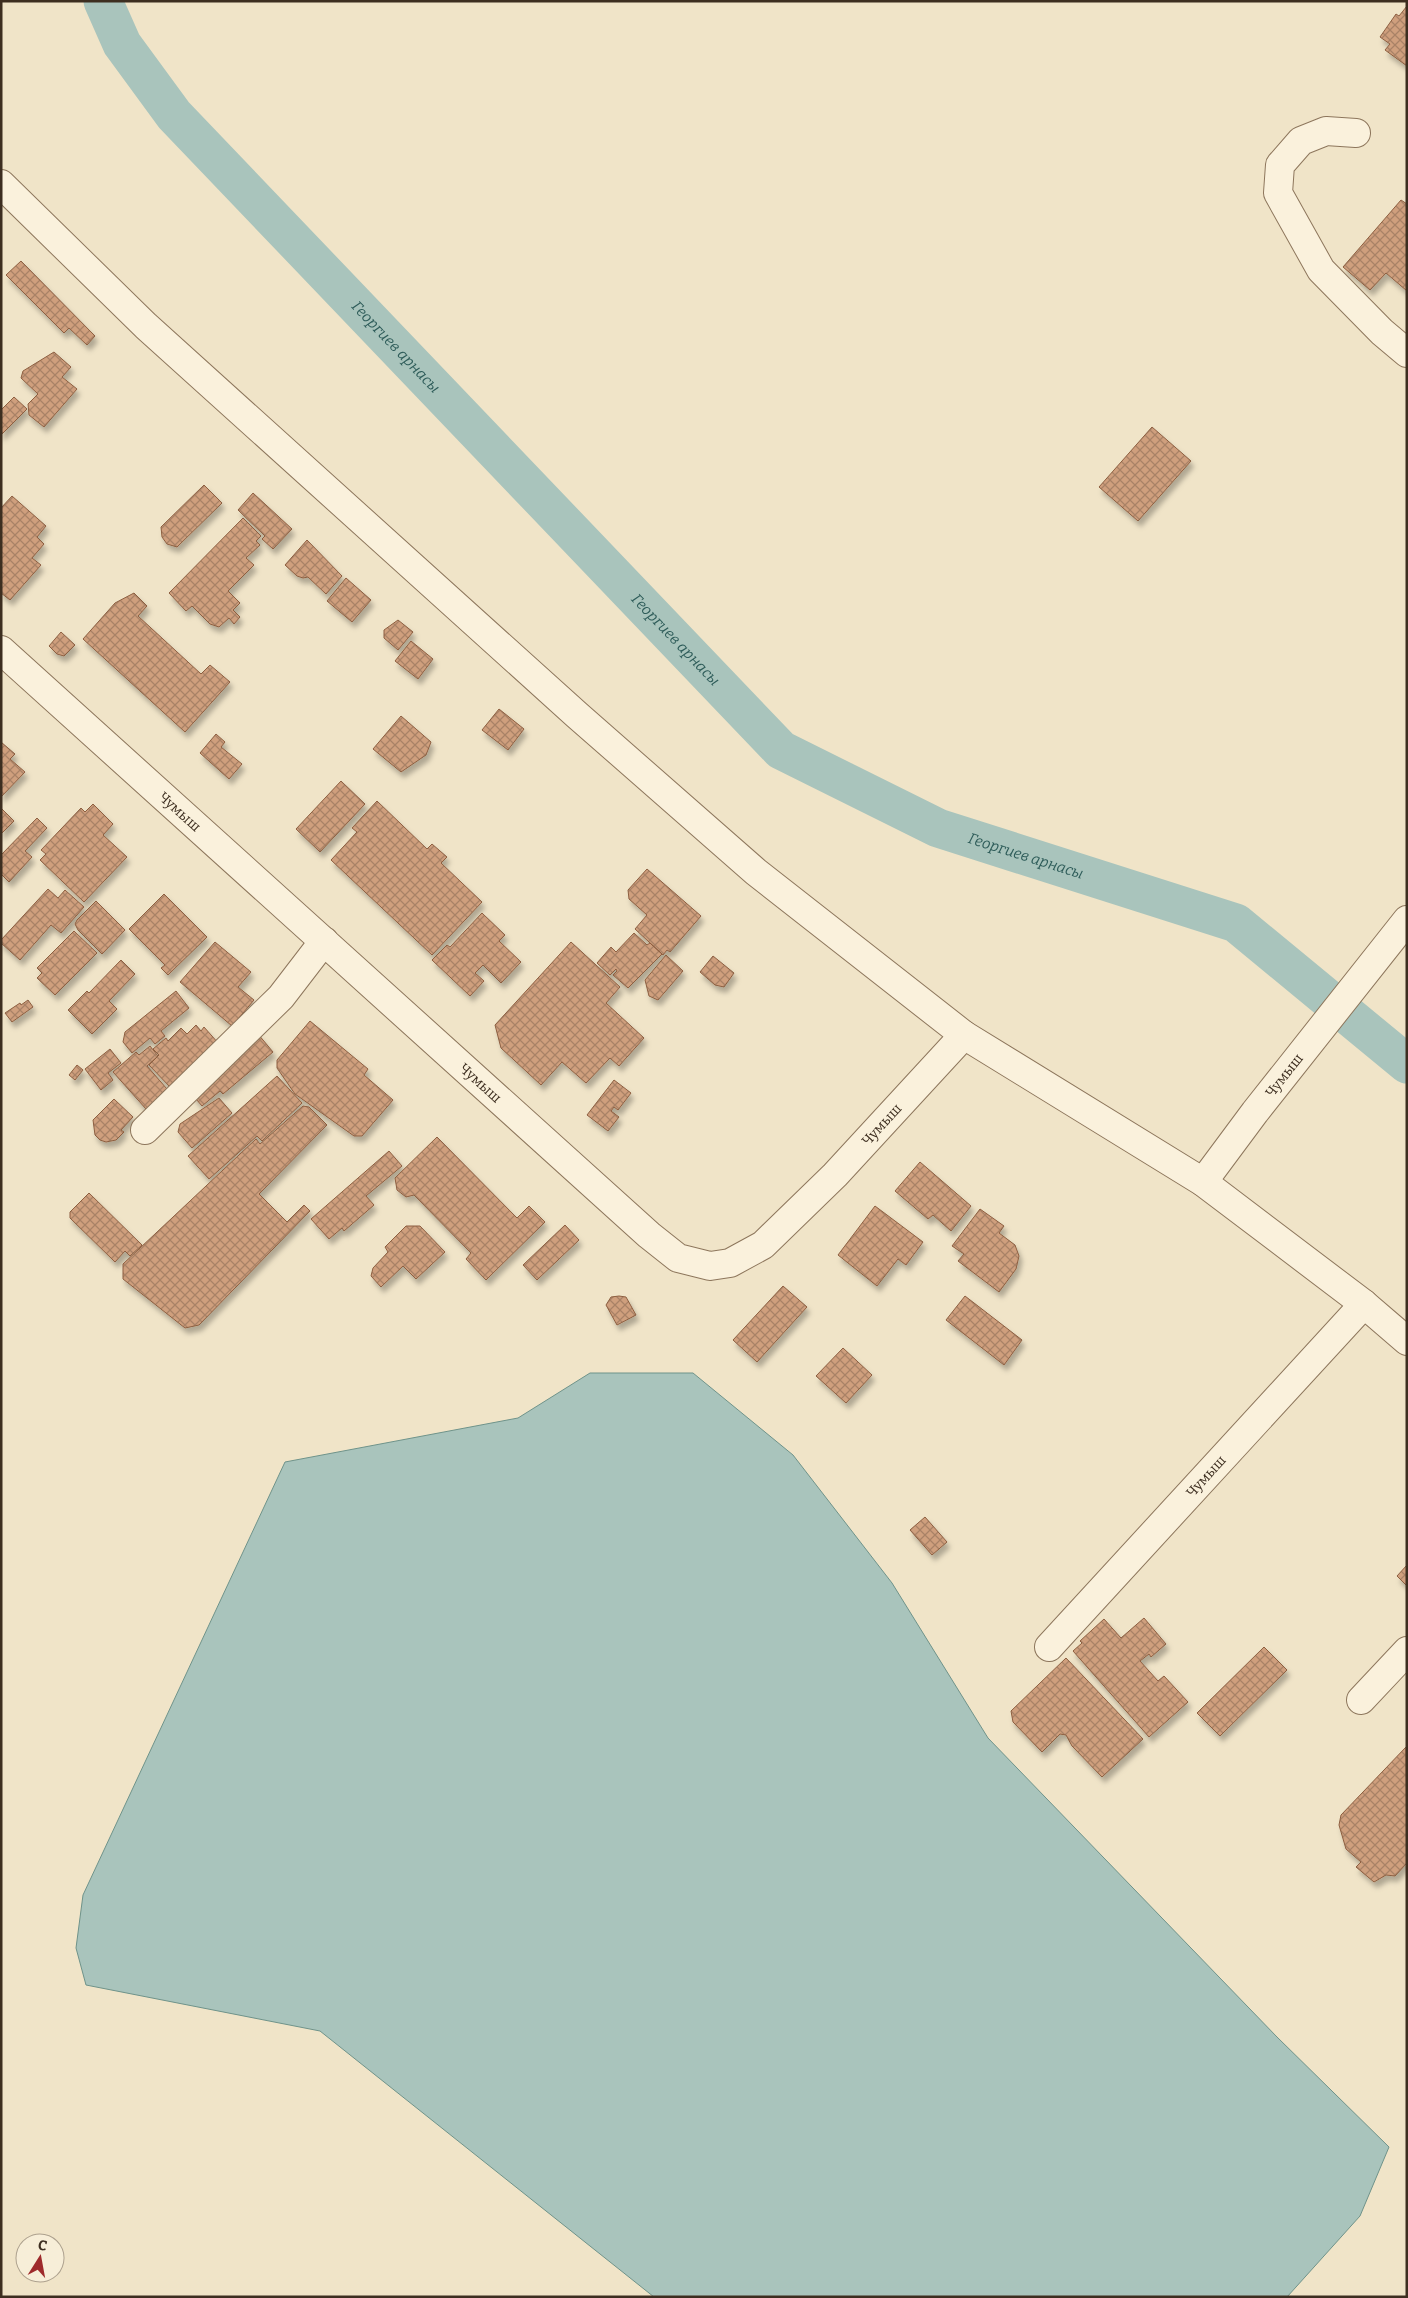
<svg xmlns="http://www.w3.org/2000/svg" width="1408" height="2298" font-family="Bitter,serif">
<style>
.water{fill:#a9c4bc;stroke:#6f938a}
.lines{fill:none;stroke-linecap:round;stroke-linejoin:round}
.canal{stroke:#a9c4bc;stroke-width:39}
.building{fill:url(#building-cross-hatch);stroke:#8d5f41;filter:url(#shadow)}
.minor-casing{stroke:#8d765c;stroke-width:30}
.minor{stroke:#faf1dc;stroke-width:28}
.labels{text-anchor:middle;stroke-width:4;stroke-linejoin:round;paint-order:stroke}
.street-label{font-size:14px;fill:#3d2e20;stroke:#f7eed8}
.water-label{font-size:15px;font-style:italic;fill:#2f5d5a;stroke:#f7eed8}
</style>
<defs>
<pattern id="building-cross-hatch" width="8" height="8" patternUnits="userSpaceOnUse" patternTransform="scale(1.25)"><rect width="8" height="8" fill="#cf9f7d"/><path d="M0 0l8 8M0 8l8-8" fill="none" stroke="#a98266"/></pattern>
<filter id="shadow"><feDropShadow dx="3" dy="5.5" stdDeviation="2.5" flood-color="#0004"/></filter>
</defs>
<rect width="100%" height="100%" fill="#f0e4c8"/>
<!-- water -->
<path class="water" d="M 590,1373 L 693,1373 L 793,1455 L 892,1583 L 988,1738 L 1277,2037 L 1389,2147 L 1360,2216 L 1287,2297 L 654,2297 L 320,2031 L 86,1985 L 76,1948 L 83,1895 L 285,1462 L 518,1418 Z"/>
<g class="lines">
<!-- canal -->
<path class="canal" id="s1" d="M 103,1 L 122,44 L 174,115 L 781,750 L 938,828 L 1236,923 L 1407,1064"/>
</g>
<!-- building -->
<path class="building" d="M 1407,6 L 1407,66 L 1385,50 L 1390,44 L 1380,37 L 1396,14 L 1399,16 Z
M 1401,200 L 1407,204 L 1407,291 L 1386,273 L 1370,290 L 1343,267 Z
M 21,261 L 95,336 L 87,345 L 69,328 L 64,333 L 6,275 Z
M 54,352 L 71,367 L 62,377 L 77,389 L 44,427 L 29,415 L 28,404 L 38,394 L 21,378 L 23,371 Z
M 14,397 L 27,409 L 1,435 L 1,410 Z
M 1152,427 L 1191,461 L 1138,521 L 1099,487 Z
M 204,485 L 222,503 L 177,547 L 167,544 L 162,537 L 161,527 Z
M 253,493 L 292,529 L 273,549 L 262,539 L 265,536 L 238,510 Z
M 12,496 L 46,526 L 37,537 L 44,544 L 32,558 L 41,565 L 10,600 L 1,593 L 1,508 Z
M 243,518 L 261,536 L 256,541 L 260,545 L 246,558 L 254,565 L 228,591 L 240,603 L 233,610 L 240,617 L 234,624 L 229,618 L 219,627 L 210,624 L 192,606 L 186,611 L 169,593 Z
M 307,540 L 342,576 L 326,594 L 308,577 L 303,578 L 297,576 L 285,565 Z
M 346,578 L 371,600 L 352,622 L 327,601 Z
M 134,593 L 147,606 L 138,616 L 201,674 L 210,665 L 230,682 L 185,732 L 83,639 L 115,603 Z
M 398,620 L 413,632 L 398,650 L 384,638 L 384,630 Z
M 61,632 L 75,645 L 64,656 L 57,654 L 49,646 Z
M 411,641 L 433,659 L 418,679 L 395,661 Z
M 499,709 L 524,729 L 508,750 L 482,730 Z
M 401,716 L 431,742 L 426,755 L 401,772 L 373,749 Z
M 216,734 L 225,742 L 221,747 L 242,764 L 229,779 L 200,753 Z
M 1,742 L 15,754 L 10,759 L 25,772 L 1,797 Z
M 341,781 L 365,804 L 320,852 L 296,829 Z
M 377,801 L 427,849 L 432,844 L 447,857 L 441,863 L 482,902 L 432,955 L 331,860 L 357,832 L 352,828 Z
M 93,804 L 113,824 L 103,835 L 127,857 L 84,902 L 40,860 L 46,854 L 41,850 L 81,808 L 85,812 Z
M 1,808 L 14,821 L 1,834 Z
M 37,818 L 47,828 L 25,851 L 32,857 L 9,882 L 1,874 L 1,855 Z
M 647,869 L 701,916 L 670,952 L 667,950 L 663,955 L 635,929 L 647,915 L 629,899 L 628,890 Z
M 48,889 L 58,898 L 65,890 L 84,907 L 61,933 L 51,925 L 20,960 L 1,943 L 1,940 Z
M 164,894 L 207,937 L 168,975 L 161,968 L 165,965 L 129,929 Z
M 96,901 L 125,930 L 102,954 L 78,930 L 75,924 L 77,920 Z
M 482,913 L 505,935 L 499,941 L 521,962 L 501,983 L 483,965 L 475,973 L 484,981 L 470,996 L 432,960 L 447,945 L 450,947 Z
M 74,931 L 97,953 L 55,995 L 37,978 L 42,973 L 37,968 Z
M 634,933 L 647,945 L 650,943 L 662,954 L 628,988 L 613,975 L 617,971 L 616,969 L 610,975 L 597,963 L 611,947 L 616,952 Z
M 215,942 L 251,972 L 238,987 L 254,1000 L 232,1026 L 180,982 Z
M 571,942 L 620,987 L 606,1003 L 644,1038 L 619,1066 L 610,1058 L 586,1083 L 562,1062 L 541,1085 L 501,1048 L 495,1025 Z
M 666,955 L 683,971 L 658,1000 L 649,996 L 645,980 Z
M 713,956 L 734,973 L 724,987 L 715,985 L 700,972 Z
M 121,960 L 135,974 L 109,1001 L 117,1009 L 92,1034 L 68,1010 L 87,991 L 89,993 Z
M 176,991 L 189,1008 L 161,1031 L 165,1036 L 155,1044 L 150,1038 L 132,1053 L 123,1042 L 125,1032 Z
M 28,1000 L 33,1007 L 12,1022 L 5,1013 L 20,1003 L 21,1005 Z
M 310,1021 L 368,1069 L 364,1075 L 393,1100 L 362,1136 L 354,1136 L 295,1094 L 277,1068 L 277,1060 Z
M 196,1025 L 201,1031 L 204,1027 L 219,1044 L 171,1088 L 149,1065 L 159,1055 L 153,1049 L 166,1038 L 168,1041 L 181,1028 L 187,1034 Z
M 258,1034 L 273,1052 L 223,1094 L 220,1091 L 202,1106 L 190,1092 Z
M 150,1046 L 158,1056 L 147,1066 L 167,1089 L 163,1092 L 168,1098 L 163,1102 L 158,1098 L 146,1109 L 113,1072 L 136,1052 L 139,1055 Z
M 110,1049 L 121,1063 L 108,1073 L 113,1080 L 101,1090 L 85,1069 Z
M 77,1065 L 83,1070 L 75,1080 L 69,1075 Z
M 277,1076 L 302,1103 L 262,1141 L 257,1136 L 209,1179 L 188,1156 Z
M 614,1080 L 631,1093 L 618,1110 L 614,1107 L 611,1111 L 619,1117 L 608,1131 L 587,1115 Z
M 219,1098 L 232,1113 L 192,1148 L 178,1132 L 180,1124 Z
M 114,1099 L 133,1117 L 121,1130 L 124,1132 L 116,1140 L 106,1142 L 100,1140 L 95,1135 L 93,1120 Z
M 303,1106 L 309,1107 L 327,1125 L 259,1194 L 287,1222 L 304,1205 L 310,1211 L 199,1325 L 185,1328 L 123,1279 L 123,1264 L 256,1139 L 260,1144 Z
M 437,1137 L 517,1218 L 529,1206 L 545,1222 L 486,1280 L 466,1259 L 471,1253 L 414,1195 L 406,1197 L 397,1190 L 395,1178 Z
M 389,1151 L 402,1166 L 366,1196 L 374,1205 L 344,1231 L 342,1228 L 329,1239 L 311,1219 Z
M 920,1162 L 971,1206 L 951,1231 L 933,1215 L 928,1219 L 895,1191 Z
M 89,1193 L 142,1245 L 130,1256 L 125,1251 L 115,1262 L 70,1218 L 70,1212 Z
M 875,1206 L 923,1242 L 906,1265 L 898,1259 L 877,1286 L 838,1255 Z
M 980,1209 L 1004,1226 L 999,1233 L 1015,1245 L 1019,1256 L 1016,1269 L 999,1292 L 958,1261 L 964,1254 L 952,1246 Z
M 565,1225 L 579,1240 L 537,1280 L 523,1265 Z
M 406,1226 L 420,1226 L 445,1252 L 416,1279 L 403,1266 L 381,1287 L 371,1276 L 373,1268 L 388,1252 L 385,1247 Z
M 783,1286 L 807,1307 L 757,1362 L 733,1340 Z
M 619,1296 L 626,1297 L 636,1315 L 617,1325 L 606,1305 L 611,1297 Z
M 965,1296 L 1022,1340 L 1004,1365 L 946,1320 Z
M 843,1348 L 872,1375 L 846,1403 L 816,1376 Z
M 925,1517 L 947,1542 L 932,1555 L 910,1530 Z
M 1407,1565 L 1407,1586 L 1397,1576 Z
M 1144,1618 L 1166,1644 L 1151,1657 L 1149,1654 L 1140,1661 L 1158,1681 L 1164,1676 L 1188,1702 L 1149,1737 L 1073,1651 L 1082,1643 L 1080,1641 L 1104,1619 L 1121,1638 Z
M 1264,1647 L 1287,1670 L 1220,1736 L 1197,1713 Z
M 1066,1658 L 1143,1739 L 1102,1777 L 1072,1746 L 1066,1735 L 1060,1734 L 1042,1752 L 1013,1722 L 1011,1711 Z
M 1406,1747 L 1407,1863 L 1395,1876 L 1386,1875 L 1374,1882 L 1356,1867 L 1361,1862 L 1346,1849 L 1339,1825 L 1341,1815 Z"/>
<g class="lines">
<!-- minor casing -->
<g class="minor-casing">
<g id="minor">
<path d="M 1356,133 L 1326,131 L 1301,141 L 1280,165 L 1278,193 L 1321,270 L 1382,332 L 1407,353"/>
<path d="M 1,184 L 146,326 L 577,715 L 756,872 L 964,1035 L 1203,1182 L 1364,1304 L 1407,1341"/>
<path id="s2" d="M 1,650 L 649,1235 L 678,1258 L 710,1266 L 730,1263 L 763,1245 L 835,1175 L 964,1035"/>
<path d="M 145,1130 L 281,997 L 324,941"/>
<path id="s3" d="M 1203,1182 L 1255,1112 L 1407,920"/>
<path id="s4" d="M 1049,1647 L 1364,1304"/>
<path d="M 1361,1700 L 1407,1651"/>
</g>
</g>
<!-- minor -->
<use href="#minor" class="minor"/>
</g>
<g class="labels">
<!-- street labels -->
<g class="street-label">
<text dy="5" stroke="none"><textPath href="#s2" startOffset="241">Чумыш</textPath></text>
<text dy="5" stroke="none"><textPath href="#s3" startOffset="134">Чумыш</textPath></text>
<text dy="5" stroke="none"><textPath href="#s2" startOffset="646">Чумыш</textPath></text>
<text dy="5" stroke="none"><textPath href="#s2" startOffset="1170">Чумыш</textPath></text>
<text dy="5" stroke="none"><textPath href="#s4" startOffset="232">Чумыш</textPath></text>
</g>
<!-- water labels -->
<g class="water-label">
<text dy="5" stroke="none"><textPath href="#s1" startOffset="456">Георгиев арнасы</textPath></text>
<text dy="5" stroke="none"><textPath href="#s1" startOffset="861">Георгиев арнасы</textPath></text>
<text dy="5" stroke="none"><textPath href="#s1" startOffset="1281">Георгиев арнасы</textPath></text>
</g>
</g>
<!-- border -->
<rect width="1408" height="2298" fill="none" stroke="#3d2e20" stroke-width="5"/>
<!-- north arrow -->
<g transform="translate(40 2258) rotate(11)"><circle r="24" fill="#f7eed8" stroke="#ada18e"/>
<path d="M0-4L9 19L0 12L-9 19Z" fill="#9e2a2b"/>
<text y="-8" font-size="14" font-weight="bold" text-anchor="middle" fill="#3d2e20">С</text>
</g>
</svg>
